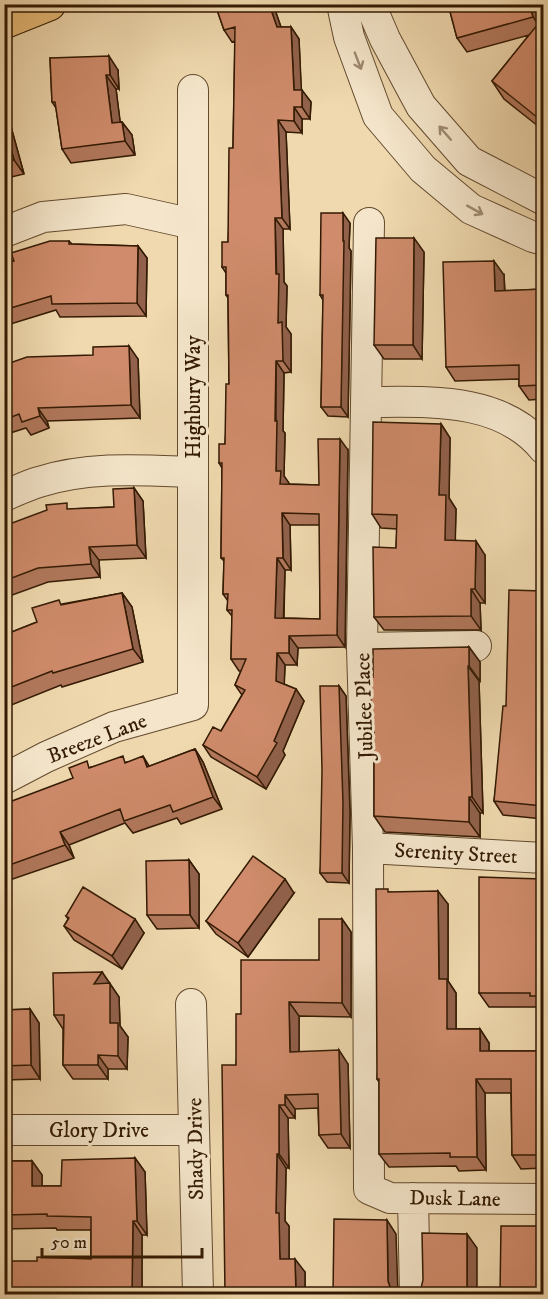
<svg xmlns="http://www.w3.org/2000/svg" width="548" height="1299" font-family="'IM FELL DW Pica',serif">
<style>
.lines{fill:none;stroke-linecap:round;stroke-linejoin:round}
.minor-casing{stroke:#624a2e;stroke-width:32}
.major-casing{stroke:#331a03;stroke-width:35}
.minor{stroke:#f5e6cb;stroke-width:30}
.major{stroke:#e8bc78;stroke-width:33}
.wall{fill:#b2785c;stroke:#331a03;stroke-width:1.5;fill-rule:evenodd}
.shaded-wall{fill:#91614b;stroke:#331a03;stroke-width:1.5}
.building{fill:#cf8b6b;stroke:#331a03;stroke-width:1.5;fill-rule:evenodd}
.oneway{stroke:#9e8a71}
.labels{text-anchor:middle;stroke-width:6;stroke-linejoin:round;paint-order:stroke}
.street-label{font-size:21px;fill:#331a03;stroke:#f5e6cb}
</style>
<rect width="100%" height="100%" fill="#f0d9af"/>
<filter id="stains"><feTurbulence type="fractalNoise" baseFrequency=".00333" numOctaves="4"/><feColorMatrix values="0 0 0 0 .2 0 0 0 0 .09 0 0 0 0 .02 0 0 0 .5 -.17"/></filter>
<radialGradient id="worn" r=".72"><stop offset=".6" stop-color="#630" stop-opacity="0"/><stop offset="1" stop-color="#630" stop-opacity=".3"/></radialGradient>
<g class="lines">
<!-- minor casing -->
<g class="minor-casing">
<path id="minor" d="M 342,4 L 349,37 L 378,116 L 423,169 L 471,209 L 533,237 L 544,240
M 370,4 L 385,39 L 421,106 L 469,161 L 544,200
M 369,223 L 362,648 L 368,848 L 369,1189 L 390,1198 L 544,1199
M 4,232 L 43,217 L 126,209 L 193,224
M 366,402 C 427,402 501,396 544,449
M 4,496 C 16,491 28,485 39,482 C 89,466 141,470 193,472
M 362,648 L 476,646
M 4,779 L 46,757 L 114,727 L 193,705 L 193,90
M 368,848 L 544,858
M 191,1004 L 198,1294
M 4,1130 L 194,1130
M 413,1198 L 415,1294"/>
</g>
<!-- major casing -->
<g class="major-casing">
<path id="major" d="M 4,22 L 49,4"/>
</g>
<!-- minor -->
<use href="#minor" class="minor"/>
<!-- major -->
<use href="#major" class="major"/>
</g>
<!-- wall -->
<path class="wall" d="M 215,4 L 273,4 L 281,27 L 291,27 L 299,39 L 301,90 L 311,102 L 310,119 L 302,119 L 302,133 L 286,132 L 290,229 L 283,229 L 284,282 L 287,286 L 286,327 L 291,334 L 291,372 L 284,373 L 283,431 L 285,433 L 284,476 L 289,484 L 319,485 L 348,450 L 345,647 L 298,648 L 297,665 L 285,665 L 284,684 L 296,689 L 304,701 L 283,751 L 285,755 L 266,789 L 211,757 L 203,745 L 221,731 L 242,695 L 235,685 L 241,671 L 239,671 L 231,659 L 232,616 L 227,610 L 228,601 L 223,594 L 224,561 L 221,558 L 222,468 L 219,463 L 225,444 L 229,384 L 228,298 L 226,295 L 226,273 L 222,267 L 228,242 L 233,148 L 235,41 L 232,42 L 224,30 ZM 290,525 L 320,525 L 320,619 L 284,618 L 285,570 L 291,570 Z
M 448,4 L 533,4 L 541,26 L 543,28 L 543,130 L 504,99 L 492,81 L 529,35 L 467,52 L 457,38 Z
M 50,58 L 118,70 L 119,89 L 116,89 L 120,122 L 122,122 L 132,135 L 135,155 L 71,163 L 62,149 L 56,108 L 52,102 Z
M 4,112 L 8,116 L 24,174 L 7,178 L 4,175 Z
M 350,223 L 349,248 L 351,251 L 348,417 L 328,416 L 321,407 L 323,300 L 320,295 Z
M 69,241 L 72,244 L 138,246 L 147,258 L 146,316 L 60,317 L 56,310 L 4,326 L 4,264 Z
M 424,252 L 422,359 L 384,359 L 374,345 Z
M 504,275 L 505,291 L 543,289 L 543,399 L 529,400 L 519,386 L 519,379 L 455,381 L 446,367 Z
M 138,359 L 140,418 L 47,421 L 49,428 L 31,435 L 26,428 L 4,435 L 4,365 Z
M 441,424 L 450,438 L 449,498 L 456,509 L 455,540 L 485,555 L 485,603 L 480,603 L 481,630 L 384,630 L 374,617 L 396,548 L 397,529 L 381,528 L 372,514 Z
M 134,488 L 143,501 L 146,558 L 99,560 L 100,577 L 48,582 L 4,598 L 4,526 L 71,509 L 114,507 Z
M 543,591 L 543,819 L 503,815 L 494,801 L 506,706 Z
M 122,593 L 132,607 L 143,662 L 62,687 L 61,685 L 4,708 L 4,635 L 37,622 L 62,604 Z
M 469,647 L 480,662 L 480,681 L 479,681 L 483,813 L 480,813 L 480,837 L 385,832 L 374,816 L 374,725 L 372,723 L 373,677 Z
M 339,686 L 346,696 L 350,812 L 349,883 L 327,882 L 320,873 Z
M 195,749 L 203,762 L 222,809 L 181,824 L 177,818 L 133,833 L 125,823 L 69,845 L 74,858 L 4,882 L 4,815 L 73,778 L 91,767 L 127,762 L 150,766 Z
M 189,860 L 199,874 L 199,928 L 157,929 L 147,915 Z
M 543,879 L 543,1010 L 540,1010 L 538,1007 L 489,1007 L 479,993 Z
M 390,892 L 448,904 L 448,981 L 456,993 L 456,1029 L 480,1029 L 489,1043 L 489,1051 L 543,1051 L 543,1168 L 521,1169 L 512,1155 L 511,1093 L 485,1093 L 486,1170 L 459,1171 L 456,1166 L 389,1167 L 379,1154 L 379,1082 L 377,1079 Z
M 294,893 L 248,957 L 216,934 L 206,921 Z
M 66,916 L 144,933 L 122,969 L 74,940 L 64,926 L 68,919 Z
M 342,919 L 351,932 L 351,1017 L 299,1016 L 299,1052 L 348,1064 L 350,1148 L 328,1148 L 319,1135 L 318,1108 L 295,1109 L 295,1118 L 288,1118 L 289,1168 L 286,1168 L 285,1221 L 289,1226 L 289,1259 L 305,1272 L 305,1294 L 225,1294 L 236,1065 L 241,1014 L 319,960 Z
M 102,972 L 119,997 L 120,1026 L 128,1037 L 127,1069 L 108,1069 L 108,1079 L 73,1079 L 63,1065 L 63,1029 L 54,1015 Z
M 30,1009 L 39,1023 L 40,1079 L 4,1080 L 4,1010 Z
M 135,1158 L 145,1172 L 147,1235 L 142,1235 L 142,1294 L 4,1294 L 37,1261 L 91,1259 L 91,1230 L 57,1230 L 56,1228 L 4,1229 L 4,1161 L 32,1161 L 42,1175 L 42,1186 L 61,1186 Z"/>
<!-- shaded-wall -->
<path class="shaded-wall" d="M 269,4 L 273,4 L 285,39 L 277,27 Z
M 529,4 L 533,4 L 543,31 L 533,17 Z
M 291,27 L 299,39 L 302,102 L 294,90 Z
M 109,56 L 118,70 L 119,89 L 110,75 Z
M 106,75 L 116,89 L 122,136 L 112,123 Z
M 302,90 L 311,102 L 310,119 L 302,107 Z
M 294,107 L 302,119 L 302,133 L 294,121 Z
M 4,112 L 8,116 L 24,174 L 14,160 L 4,126 Z
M 278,120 L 286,132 L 290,229 L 282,218 Z
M 122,122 L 132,135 L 135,155 L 125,141 Z
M 343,213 L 350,223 L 349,248 L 351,251 L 348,417 L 341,407 Z
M 275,218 L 283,229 L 284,282 L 287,286 L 286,327 L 291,334 L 291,372 L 283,361 L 278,323 Z
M 414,238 L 424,252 L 422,359 L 413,345 Z
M 138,246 L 147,258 L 146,316 L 137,303 Z
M 494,261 L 504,275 L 505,305 L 495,291 Z
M 129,346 L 138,359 L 140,418 L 131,405 Z
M 276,361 L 284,373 L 283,431 L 285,433 L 284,476 L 289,483 L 289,495 L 280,484 L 276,471 Z
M 38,408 L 47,421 L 49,428 L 40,416 Z
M 441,424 L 450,438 L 449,498 L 456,509 L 455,554 L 445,540 L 439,495 Z
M 340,439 L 348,450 L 345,647 L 337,635 Z
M 134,488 L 143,501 L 146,558 L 137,545 Z
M 282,513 L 290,525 L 291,570 L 283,558 Z
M 476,541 L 485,555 L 485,603 L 475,589 Z
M 89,547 L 99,560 L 100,577 L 91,564 Z
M 277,558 L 285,570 L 283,630 L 275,618 Z
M 471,589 L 480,603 L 481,630 L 471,616 Z
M 122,593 L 132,607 L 143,662 L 133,649 Z
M 289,636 L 298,648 L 297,665 L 289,653 Z
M 469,647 L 480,662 L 480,681 L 469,666 Z
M 277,653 L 285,665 L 284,692 L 276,681 Z
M 468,666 L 479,681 L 483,813 L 472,797 Z
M 339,686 L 346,696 L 350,812 L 349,883 L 342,873 Z
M 296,689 L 304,701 L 283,751 L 285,755 L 266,789 L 257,777 L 274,741 Z
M 195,749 L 203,762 L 222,809 L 213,797 Z
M 143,756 L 151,769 L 147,767 Z
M 469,797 L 480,813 L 480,837 L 469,822 Z
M 60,832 L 69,845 L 74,858 L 65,845 Z
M 189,860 L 199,874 L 199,928 L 190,915 Z
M 285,879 L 294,893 L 248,957 L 238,943 Z
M 438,891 L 448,904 L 448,981 L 456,993 L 456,1042 L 447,1029 L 439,979 Z
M 135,919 L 144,933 L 122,969 L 112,956 Z
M 342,919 L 351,932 L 351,1017 L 342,1003 Z
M 102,972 L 119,997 L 120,1026 L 128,1037 L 127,1069 L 118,1056 L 110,1023 L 94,984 Z
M 289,1002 L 299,1016 L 299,1065 L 290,1052 Z
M 30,1009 L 39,1023 L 40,1079 L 31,1065 Z
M 480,1029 L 489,1043 L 489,1065 L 480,1051 Z
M 339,1050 L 348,1064 L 350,1148 L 341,1134 Z
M 98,1055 L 108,1069 L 108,1079 L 98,1065 Z
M 476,1079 L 485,1093 L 486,1170 L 477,1157 Z
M 285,1095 L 295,1109 L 295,1118 L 285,1105 Z
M 279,1105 L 288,1118 L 289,1168 L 279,1154 Z
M 277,1154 L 286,1168 L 285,1221 L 289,1226 L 289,1272 L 280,1259 L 276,1213 Z
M 135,1158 L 145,1172 L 147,1235 L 137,1221 Z
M 32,1161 L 42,1175 L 42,1199 L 32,1186 Z
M 387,1220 L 396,1234 L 398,1294 L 394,1294 L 391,1290 L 388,1281 Z
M 133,1221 L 142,1235 L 142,1294 L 132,1294 Z
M 467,1234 L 477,1248 L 477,1294 L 467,1294 Z
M 295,1259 L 305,1272 L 305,1294 L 296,1294 Z"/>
<!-- building -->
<path class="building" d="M 215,4 L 269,4 L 277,27 L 291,27 L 294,90 L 302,90 L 302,107 L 294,107 L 294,121 L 278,120 L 282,218 L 275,218 L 276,274 L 279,274 L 278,323 L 282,322 L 283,361 L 276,361 L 275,421 L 277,421 L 276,471 L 281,471 L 280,484 L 319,485 L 318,439 L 340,439 L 337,635 L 289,636 L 289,653 L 277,653 L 276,681 L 296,689 L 274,741 L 277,743 L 257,777 L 203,745 L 213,727 L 221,731 L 245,690 L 235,685 L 246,659 L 231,659 L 232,610 L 227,610 L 228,594 L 223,594 L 224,558 L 221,558 L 222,463 L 219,463 L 219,444 L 225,444 L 226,384 L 229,384 L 228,295 L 226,295 L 226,267 L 222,267 L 222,242 L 228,242 L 229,148 L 233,148 L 235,27 L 224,30 ZM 282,513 L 319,514 L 320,619 L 275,618 L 277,558 L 283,558 Z
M 448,4 L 529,4 L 533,17 L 457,38 Z
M 538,24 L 543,28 L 543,122 L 492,81 Z
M 109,56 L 110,75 L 106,75 L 112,123 L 122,122 L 125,141 L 62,149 L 55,102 L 52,102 L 50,58 Z
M 4,126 L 14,160 L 4,162 Z
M 321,213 L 343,213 L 343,241 L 344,241 L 341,407 L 321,407 L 323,295 L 320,295 Z
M 376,238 L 414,238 L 413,345 L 374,345 Z
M 50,241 L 69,241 L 69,244 L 138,246 L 137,303 L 52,304 L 51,296 L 4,310 L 4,264 L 14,261 L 11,253 Z
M 494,261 L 495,291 L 543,289 L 543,385 L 519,386 L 519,365 L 446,367 L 443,262 Z
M 129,346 L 131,405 L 38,408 L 40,416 L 22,422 L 19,414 L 4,420 L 4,365 L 27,357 L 93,355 L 93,347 Z
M 373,422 L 441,424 L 439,495 L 446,495 L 445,540 L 476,541 L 475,589 L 471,589 L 471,616 L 374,617 L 373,547 L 396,548 L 397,515 L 372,514 Z
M 134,488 L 137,545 L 89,547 L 91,564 L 38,568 L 4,581 L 4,526 L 47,510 L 46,505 L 67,503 L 67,509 L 114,507 L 113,489 Z
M 509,590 L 543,591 L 543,806 L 494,801 L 503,706 L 506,706 Z
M 122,593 L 133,649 L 53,673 L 52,671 L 4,690 L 4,635 L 37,622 L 32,608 L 59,600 L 61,605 Z
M 469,647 L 469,666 L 468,666 L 472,797 L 469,797 L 469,822 L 374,816 L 374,723 L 372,723 L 370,677 L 373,677 L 373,649 Z
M 320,686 L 339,686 L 343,802 L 342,873 L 320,873 L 322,770 Z
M 195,749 L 213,797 L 173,812 L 170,805 L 124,821 L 120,809 L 60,832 L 65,845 L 4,867 L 4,815 L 7,814 L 4,804 L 73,778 L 69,768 L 87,761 L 89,768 L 123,756 L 125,763 L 143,756 L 147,767 Z
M 253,856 L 285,879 L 238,943 L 206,921 Z
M 189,860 L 190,915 L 147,915 L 146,861 Z
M 479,877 L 543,879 L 543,996 L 530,996 L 530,993 L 479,993 Z
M 83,887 L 135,919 L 112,956 L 64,926 L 69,918 L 66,916 Z
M 376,889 L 388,889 L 388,892 L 438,891 L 439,979 L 447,979 L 447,1029 L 480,1029 L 480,1051 L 543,1051 L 543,1155 L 512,1155 L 511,1079 L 476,1079 L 477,1157 L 450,1157 L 450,1153 L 379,1154 L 379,1079 L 377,1079 Z
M 319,919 L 342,919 L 342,1003 L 289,1002 L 290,1052 L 339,1050 L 341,1134 L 319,1135 L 318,1094 L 285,1095 L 285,1105 L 279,1105 L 279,1154 L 277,1154 L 276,1213 L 279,1213 L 280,1259 L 295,1259 L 296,1294 L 225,1294 L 222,1065 L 236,1065 L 236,1014 L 241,1014 L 241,960 L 319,960 Z
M 102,972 L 94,984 L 110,983 L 110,1023 L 118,1023 L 118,1056 L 98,1055 L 98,1065 L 63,1065 L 64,1015 L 54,1015 L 53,973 Z
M 30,1009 L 31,1065 L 4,1066 L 4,1010 Z
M 135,1158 L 137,1221 L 133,1221 L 132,1294 L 4,1294 L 4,1261 L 37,1261 L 37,1257 L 91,1259 L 91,1217 L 47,1216 L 47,1214 L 4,1215 L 4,1161 L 32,1161 L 32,1186 L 61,1186 L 62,1160 Z
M 334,1219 L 387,1220 L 388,1281 L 391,1290 L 396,1294 L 333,1294 Z
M 501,1226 L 543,1226 L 543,1294 L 500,1294 Z
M 422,1233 L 467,1234 L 467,1294 L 415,1294 L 421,1288 L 423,1280 Z"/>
<!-- one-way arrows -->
<defs><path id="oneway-shaft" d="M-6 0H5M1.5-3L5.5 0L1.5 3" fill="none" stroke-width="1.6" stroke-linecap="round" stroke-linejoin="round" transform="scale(1.5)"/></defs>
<g class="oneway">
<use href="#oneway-shaft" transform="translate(358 61) rotate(69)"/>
<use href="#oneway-shaft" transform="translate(445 133) rotate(-131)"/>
<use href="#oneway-shaft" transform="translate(475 210) rotate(29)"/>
</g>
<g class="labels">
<!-- street labels -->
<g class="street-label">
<text transform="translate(193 397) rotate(-90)" y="7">Highbury Way</text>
<text transform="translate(364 706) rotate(-92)" y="7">Jubilee Place</text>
<text transform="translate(97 738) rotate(-21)" y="7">Breeze Lane</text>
<text transform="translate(456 853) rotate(3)" y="7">Serenity Street</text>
<text x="99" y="1137">Glory Drive</text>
<text transform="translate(195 1149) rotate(-91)" y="7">Shady Drive</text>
<text transform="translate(455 1198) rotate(1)" y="7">Dusk Lane</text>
</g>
</g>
<!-- margin -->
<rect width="548" height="1299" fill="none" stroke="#f0d9af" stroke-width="24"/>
<rect x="6" y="6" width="536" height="1287" fill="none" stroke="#331a03" stroke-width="3"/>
<rect x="12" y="12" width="524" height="1275" fill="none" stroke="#331a03" stroke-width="1.5"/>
<!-- scale -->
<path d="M42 1248v9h160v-9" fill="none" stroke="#331a03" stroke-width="3"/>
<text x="51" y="1248" font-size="18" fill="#331a03" stroke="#f5e6cb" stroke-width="4.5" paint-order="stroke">50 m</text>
<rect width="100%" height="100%" filter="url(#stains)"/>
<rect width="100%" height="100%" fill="url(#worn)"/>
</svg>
